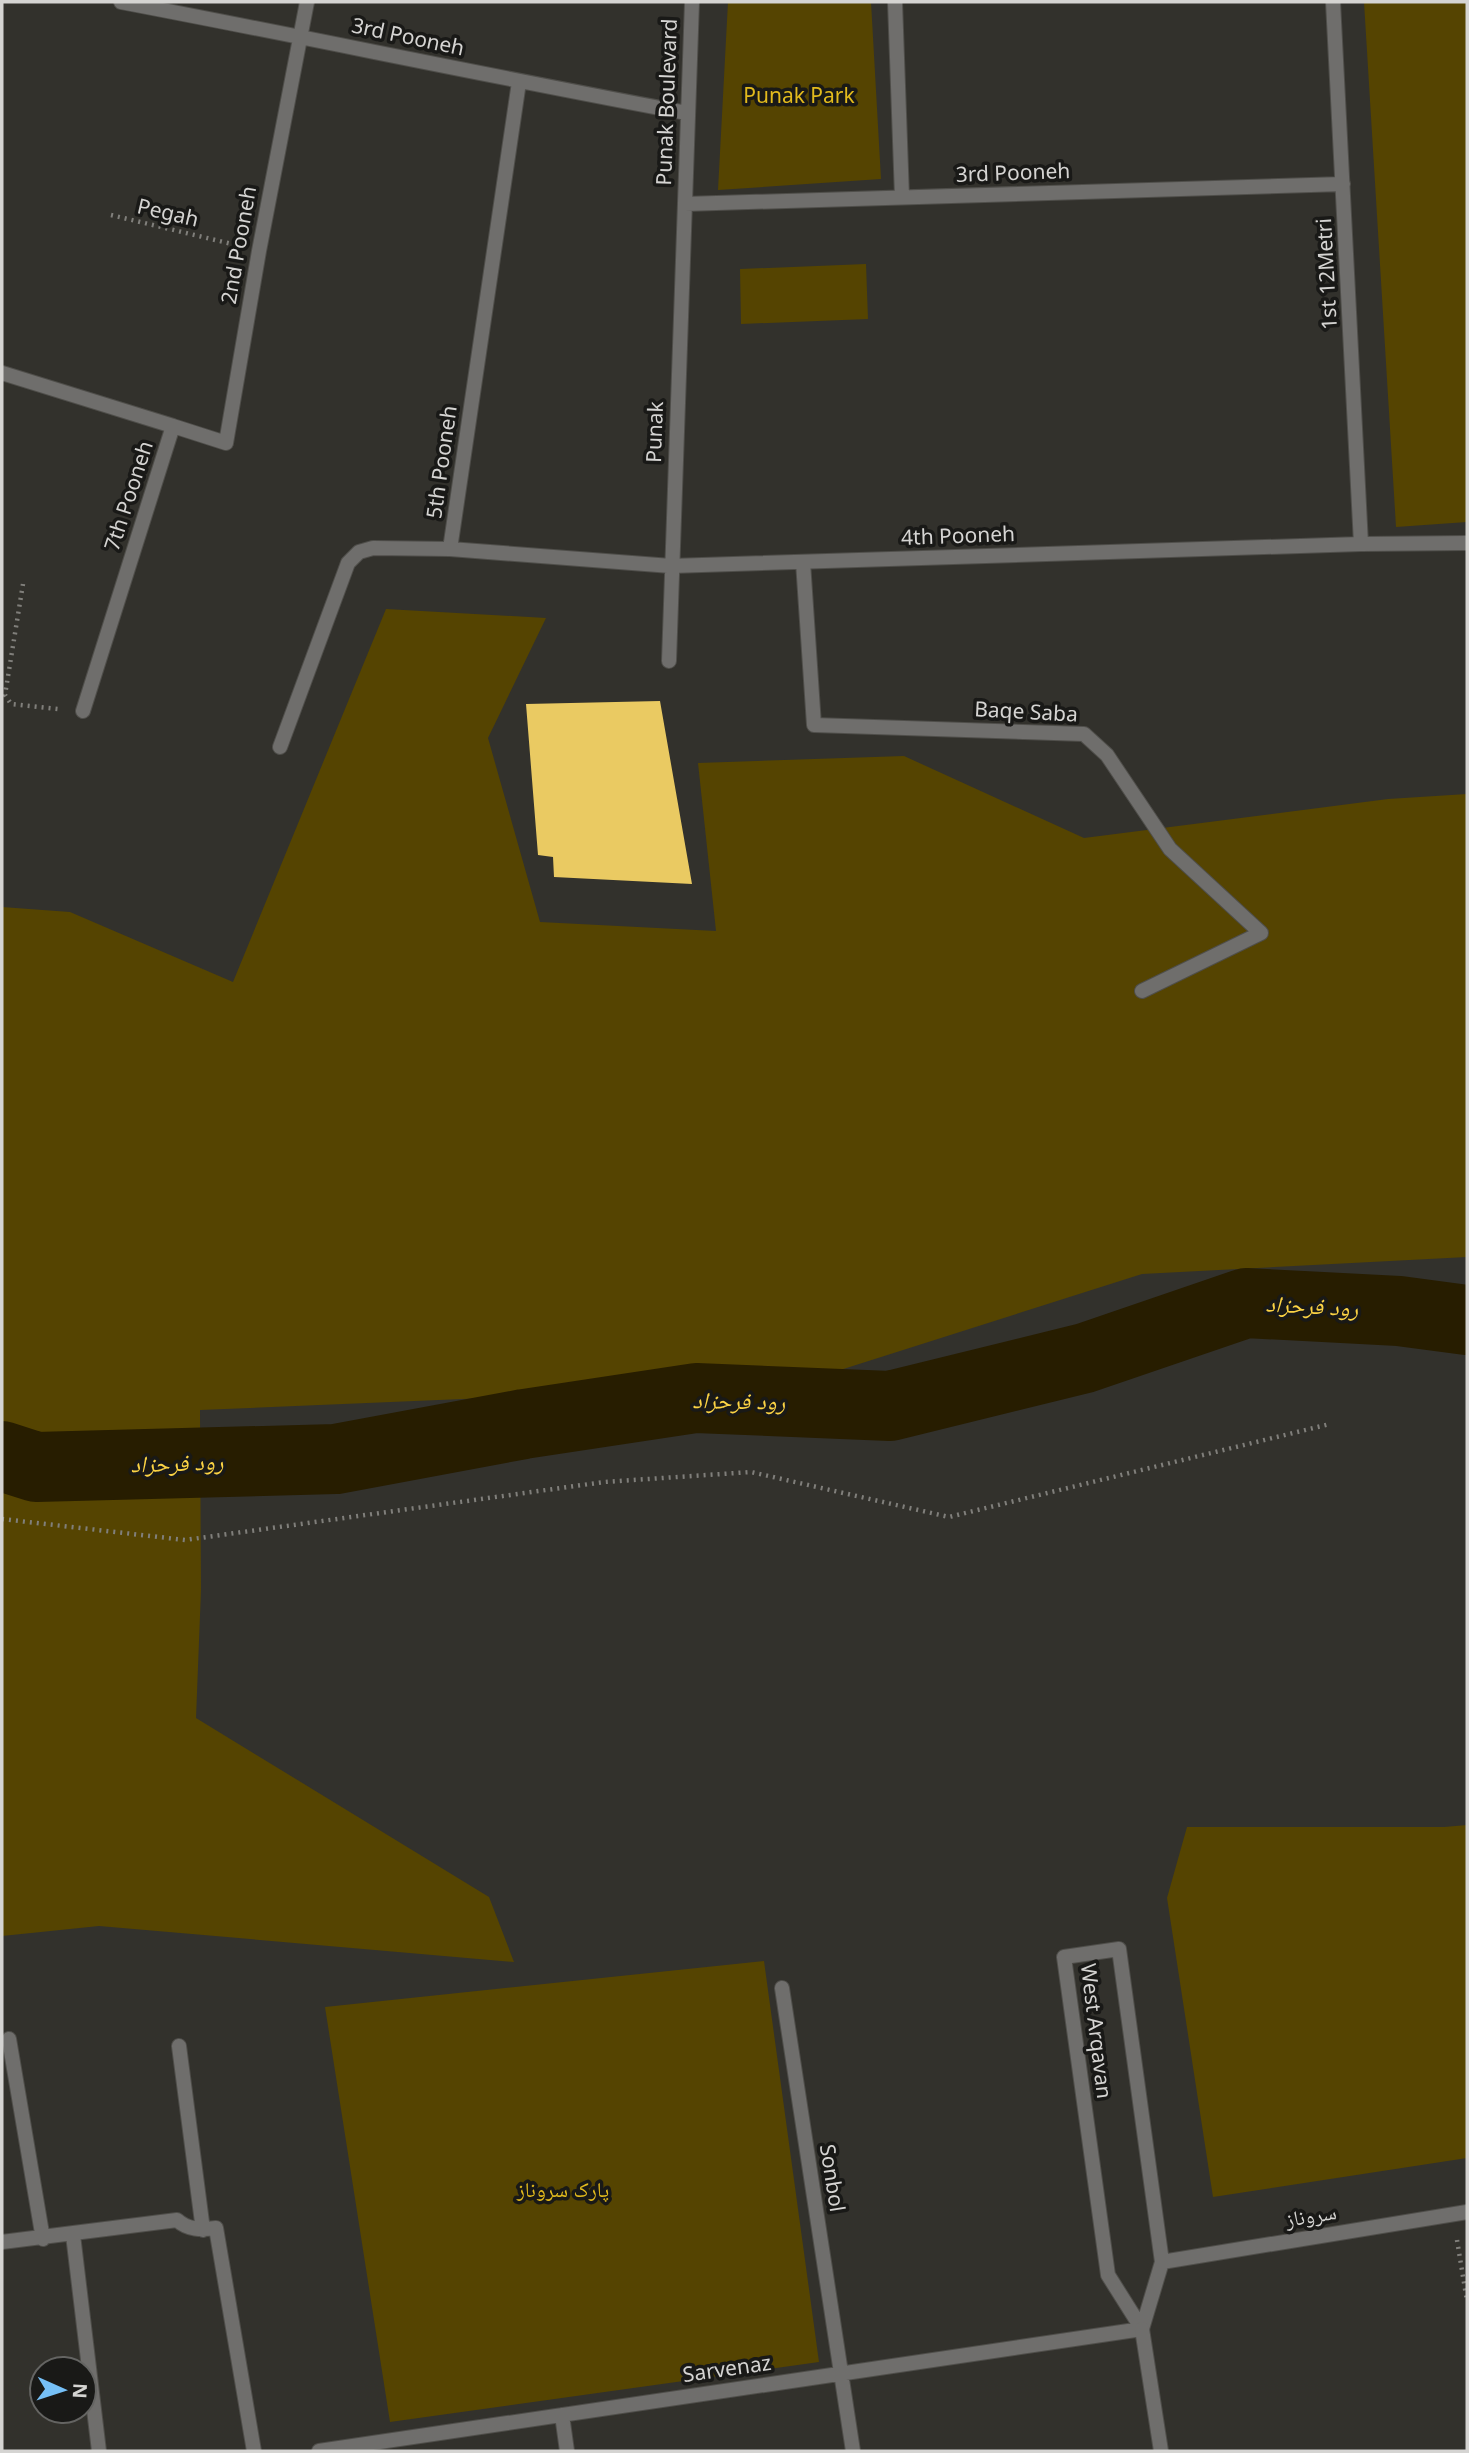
<svg xmlns="http://www.w3.org/2000/svg" width="1469" height="2453" font-family="'Noto Sans','Noto Naskh Arabic',sans-serif">
<style>
.green{fill:#554401}
.lines{fill:none;stroke-linecap:round;stroke-linejoin:round}
.river{stroke:#271d00;stroke-width:70}
.building{fill:#eaca62}
.minor-casing{stroke:#4f4e4a;stroke-width:16}
.tertiary-casing{stroke:#4f4e4a;stroke-width:16}
.path{stroke:#807f7b;stroke-width:4.5;stroke-dasharray:2 5;stroke-linecap:butt}
.minor{stroke:#6f6e6c;stroke-width:14}
.tertiary{stroke:#6f6e6c;stroke-width:14}
.labels{text-anchor:middle;stroke-width:7;stroke-linejoin:round;paint-order:stroke}
.street-label{font-size:21px;fill:#d5d4d2;stroke:#191917}
.park-label{font-size:21px;fill:#e2ba1d;stroke:#191917}
.water-label{font-size:23px;font-style:italic;fill:#fbd344;stroke:#191917}
</style>
<rect width="100%" height="100%" fill="#32312c"/>
<!-- green -->
<path class="green" d="M 728,2 L 871,2 L 881,179 L 718,190 Z
M 1364,2 L 1467,2 L 1467,522 L 1396,527 Z
M 866,264 L 868,319 L 741,324 L 740,269 Z
M 386,609 L 546,618 L 488,738 L 540,922 L 716,931 L 698,763 L 904,756 L 1084,838 L 1388,799 L 1467,794 L 1467,1257 L 1142,1274 L 793,1385 L 200,1410 L 201,1590 L 196,1718 L 489,1897 L 514,1962 L 99,1926 L 2,1936 L 2,907 L 70,912 L 233,982 Z
M 1467,1825 L 1467,2158 L 1213,2197 L 1167,1898 L 1187,1827 L 1444,1827 Z
M 764,1961 L 819,2362 L 390,2422 L 325,2007 Z"/>
<g class="lines">
<!-- river -->
<path class="river" d="M 2,1456 L 36,1467 L 336,1459 L 524,1424 L 696,1398 L 890,1406 L 1085,1358 L 1246,1303 L 1399,1311 L 1467,1320"/>
</g>
<!-- building -->
<path class="building" d="M 660,701 L 692,884 L 554,877 L 553,857 L 538,855 L 526,704 Z"/>
<g class="lines">
<!-- minor casing -->
<g class="minor-casing">
<path id="minor" d="M 121,2 C 310,38 498,78 687,113
M 895,2 L 902,197
M 1333,2 L 1361,544
M 685,204 L 1343,184
M 2,373 L 173,426 L 83,711
M 173,426 L 226,443 L 259,251 L 307,2
M 450,549 L 519,82
M 803,562 L 814,725 L 1084,734 L 1107,755 L 1170,849 L 1261,933 L 1142,991
M 669,661 L 692,2
M 280,747 L 348,563 L 359,552 L 373,548 L 450,549 L 671,566 L 1361,544 L 1467,543
M 1119,1949 L 1162,2262 L 1142,2329 L 1108,2275 L 1064,1957 Z
M 782,1988 L 853,2451
M 9,2039 L 43,2239
M 179,2046 L 203,2230
M 73,2235 L 99,2451
M 2,2242 L 177,2220 C 188,2230 201,2230 216,2228 L 254,2451
M 1162,2262 L 1467,2212
M 562,2415 L 567,2451
M 319,2451 L 1142,2329"/>
</g>
<!-- tertiary casing -->
<g class="tertiary-casing">
<path id="tertiary" d="M 1142,2329 L 1161,2451"/>
</g>
<!-- path -->
<path class="path" d="M 111,215 L 232,244
M 23,584 L 5,695 L 11,704 L 58,709
M 2,1519 L 185,1540 L 604,1482 L 751,1472 L 949,1517 L 1330,1424
M 1457,2240 L 1467,2301"/>
<!-- minor -->
<use href="#minor" class="minor"/>
<!-- tertiary -->
<use href="#tertiary" class="tertiary"/>
</g>
<g class="labels">
<!-- street labels -->
<g class="street-label">
<text transform="translate(408 37) rotate(12)" y="7">3rd Pooneh</text>
<text transform="translate(667 102) rotate(-88)" y="7">Punak Boulevard</text>
<text transform="translate(1013 173) rotate(-2)" y="7">3rd Pooneh</text>
<text transform="translate(168 213) rotate(13)" y="7">Pegah</text>
<text transform="translate(239 245) rotate(-80)" y="7">2nd Pooneh</text>
<text transform="translate(1327 274) rotate(-93)" y="7">1st 12Metri</text>
<text transform="translate(655 432) rotate(-88)" y="7">Punak</text>
<text transform="translate(442 462) rotate(-82)" y="7">5th Pooneh</text>
<text transform="translate(129 496) rotate(-72)" y="7">7th Pooneh</text>
<text transform="translate(958 536) rotate(-2)" y="7">4th Pooneh</text>
<text transform="translate(1026 712) rotate(3)" y="7">Baqe Saba</text>
<text transform="translate(1096 2031) rotate(83)" y="7">West Arqavan</text>
<text transform="translate(832 2178) rotate(81)" y="7">Sonbol</text>
<text transform="translate(1311 2216) rotate(-9)" y="7">سروناز</text>
<text transform="translate(727 2369) rotate(-8)" y="7">Sarvenaz</text>
</g>
<!-- park labels -->
<g class="park-label">
<text x="799" y="103">Punak Park</text>
<text x="563" y="2197">پارک سروناز</text>
</g>
<!-- water labels -->
<g class="water-label">
<text transform="translate(1312 1306) rotate(3)" y="8">رود فرحزاد</text>
<text transform="translate(739 1401) rotate(1)" y="8">رود فرحزاد</text>
<text transform="translate(177 1463) rotate(-2)" y="8">رود فرحزاد</text>
</g>
</g>
<!-- border -->
<rect width="1469" height="2453" fill="none" stroke="#d5d4d2" stroke-width="7"/>
<!-- north arrow -->
<g transform="translate(63 2390) rotate(93)"><circle r="33" fill="#191917" stroke="#646462" stroke-width="2"/>
<path d="M0-5L12 26L0 18L-12 26Z" fill="#76c0f7"/>
<text y="-10" font-size="19" font-weight="bold" text-anchor="middle" fill="#d5d4d2">N</text>
</g>
</svg>
